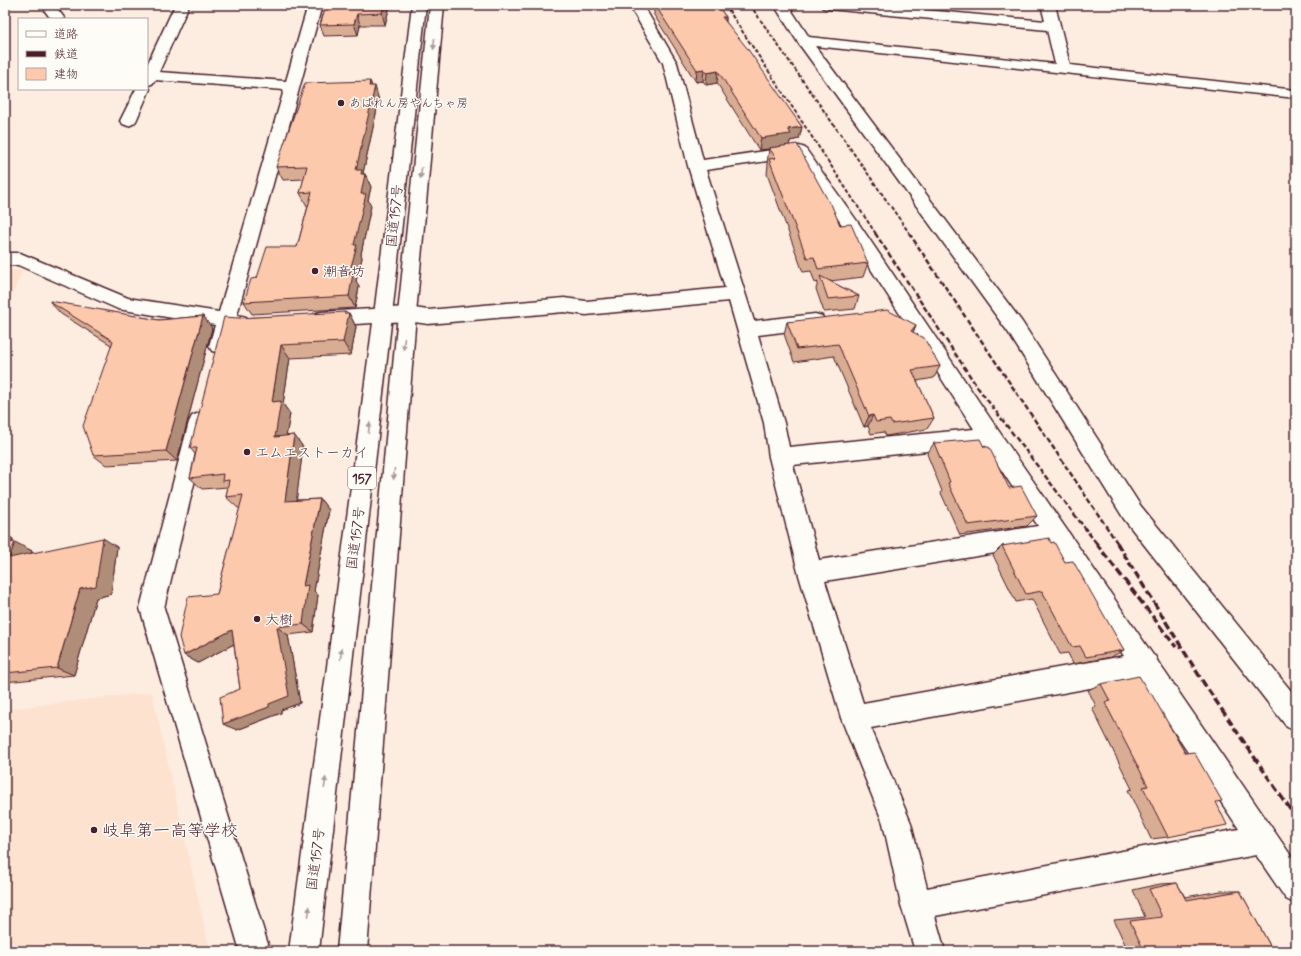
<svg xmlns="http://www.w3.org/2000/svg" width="1301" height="956" font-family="Mynerve,'Klee One',sans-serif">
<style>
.built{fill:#fde2d0}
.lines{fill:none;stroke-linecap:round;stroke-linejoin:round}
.street-casing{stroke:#4a1f2b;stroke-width:3}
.highway-casing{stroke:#4a1f2b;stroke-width:3}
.street{fill:#fdfcf7;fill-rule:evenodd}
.highway{fill:#fdfcf7;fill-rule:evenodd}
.rail-far2{stroke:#4a1f2b;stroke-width:2;stroke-dasharray:4 2;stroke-linecap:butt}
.rail-far1{stroke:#4a1f2b;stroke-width:2.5;stroke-dasharray:5.5 2.5;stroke-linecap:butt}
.rail{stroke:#4a1f2b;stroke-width:3.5;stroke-dasharray:8 3.5;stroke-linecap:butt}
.wall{fill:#d9ad94;stroke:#4a1f2b}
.shaded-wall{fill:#b08d78;stroke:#4a1f2b}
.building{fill:#fcc9ac;stroke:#4a1f2b}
.oneway{fill:#ac999b}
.poi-dot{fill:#4a1f2b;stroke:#fdfcf7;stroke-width:1.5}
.labels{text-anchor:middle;stroke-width:3;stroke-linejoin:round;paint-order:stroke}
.far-poi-label{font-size:12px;fill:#4a1f2b;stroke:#fdfcf7;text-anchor:start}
.shield{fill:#fdfcf7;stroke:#806168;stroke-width:1}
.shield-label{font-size:13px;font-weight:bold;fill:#4a1f2b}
.street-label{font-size:14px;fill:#4a1f2b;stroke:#fdfcf7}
.poi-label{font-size:14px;fill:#4a1f2b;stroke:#fdfcf7;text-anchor:start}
.near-poi-label{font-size:17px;fill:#4a1f2b;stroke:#fdfcf7;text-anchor:start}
</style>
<rect width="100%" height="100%" fill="#fdede0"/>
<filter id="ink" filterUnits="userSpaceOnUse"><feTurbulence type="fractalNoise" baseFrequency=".025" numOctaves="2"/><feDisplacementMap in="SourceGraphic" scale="8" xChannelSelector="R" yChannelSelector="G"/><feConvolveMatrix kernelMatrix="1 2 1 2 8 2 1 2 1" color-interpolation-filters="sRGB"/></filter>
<g filter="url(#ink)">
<!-- built -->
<path class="built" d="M 5,270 L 23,270 L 5,312 Z
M 152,692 L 210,951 L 5,951 L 5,709 Z"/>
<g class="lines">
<!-- street casing -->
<g class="street-casing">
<path id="street" d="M 44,5 L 58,5 L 59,11 L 65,19 L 51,19 L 45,11 Z
M 175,5 L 189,5 L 159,72 L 286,81 L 308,5 L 322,5 L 237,315 L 246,317 L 249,322 L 246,327 L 239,329 L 234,328 L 226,351 L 219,353 L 212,351 L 209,346 L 215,325 L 118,309 L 18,265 L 5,265 L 5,253 L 20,253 L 128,298 L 219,312 L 284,90 L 155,80 L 152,84 L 147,85 L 147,65 Z
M 629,5 L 643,5 L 677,63 L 703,160 L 799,146 L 805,148 L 857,221 L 998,430 L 1153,655 L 1155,656 L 1158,662 L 1296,863 L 1296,904 L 1286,899 L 1256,855 L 935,916 L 945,951 L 915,951 L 901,905 L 883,823 L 841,718 L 798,572 L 769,457 L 764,423 L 729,301 L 586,315 L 564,312 L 428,324 L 407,321 L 321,326 L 314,324 L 311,319 L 314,314 L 321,312 L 407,307 L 428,310 L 564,298 L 586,301 L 725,288 L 688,166 L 663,63 ZM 795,157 L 845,229 L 974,429 L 789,447 L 784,423 L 758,335 L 815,328 L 822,326 L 825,321 L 822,316 L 815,314 L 754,321 L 706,170 ZM 985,445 L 1038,526 L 819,560 L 793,465 ZM 1050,544 L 1124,656 L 863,703 L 825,581 ZM 1139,679 L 1239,829 L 927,888 L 911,823 L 871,728 Z
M 774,5 L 788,5 L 809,37 L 1055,64 L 1047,30 L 828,9 L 823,8 L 821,5 L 871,5 L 1045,21 L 1041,5 L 1055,5 L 1070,65 L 1296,90 L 1296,98 L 815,46 L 1022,322 L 1140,505 L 1296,697 L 1296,731 L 1287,727 L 1124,519 L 1008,332 L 799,44 Z
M 147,86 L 150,89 L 136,121 L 133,124 L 128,126 L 123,124 L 120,121 L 136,89 L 147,89 Z
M 199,413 L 206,416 L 209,422 L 164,608 L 270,951 L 240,951 L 140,608 L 189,422 L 192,416 Z"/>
</g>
<!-- highway casing -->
<g class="highway-casing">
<path id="highway" d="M 412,5 L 426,5 L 392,315 L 319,951 L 289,951 L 374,315 Z
M 430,5 L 444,5 L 416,314 L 367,951 L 337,951 L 398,314 Z"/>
</g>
<!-- street -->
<use href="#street" class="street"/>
<!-- highway -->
<use href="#highway" class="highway"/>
<!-- rail-far2 -->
<path class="rail-far2" d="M 725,5 L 876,234
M 750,5 L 910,234"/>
<!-- rail-far1 -->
<path class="rail-far1" d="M 875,233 L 978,388 L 1097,544
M 909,233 L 1118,544"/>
<!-- rail -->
<path class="rail" d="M 1096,543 L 1176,647
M 1117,543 L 1205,685 L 1296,818"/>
</g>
<!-- wall -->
<path class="wall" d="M 323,5 L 390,5 L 385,25 L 360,25 L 358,35 L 324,36 L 320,25 L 323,15 L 321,10 Z
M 652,5 L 717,5 L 726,17 L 726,22 L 802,127 L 799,139 L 790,141 L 789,145 L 840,225 L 868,263 L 863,277 L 830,281 L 859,296 L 855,309 L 824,312 L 816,289 L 818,282 L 815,283 L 811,271 L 803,272 L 767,174 L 768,165 L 767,163 L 769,149 L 759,150 L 717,83 L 706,85 L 703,81 L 696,82 L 654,15 L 654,8 Z
M 370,81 L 372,86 L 379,100 L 363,173 L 364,174 L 365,174 L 371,187 L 368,200 L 371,206 L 361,254 L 362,258 L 356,281 L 359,287 L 355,308 L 252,314 L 244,302 L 257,278 L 297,247 L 308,206 L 307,206 L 300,193 L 304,179 L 283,180 L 276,167 Z
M 50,302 L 159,320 L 203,316 L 212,328 L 177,461 L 106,465 L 93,455 L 111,345 L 61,314 Z
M 349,313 L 356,327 L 351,355 L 290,358 L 283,404 L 290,414 L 286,436 L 294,435 L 303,447 L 296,500 L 320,499 L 329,510 L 314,591 L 318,595 L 313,632 L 288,635 L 300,703 L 281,710 L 281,713 L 237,730 L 240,689 L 234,644 L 198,663 L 184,655 L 217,594 L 240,508 L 238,508 L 226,497 L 228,487 L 202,489 L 190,478 L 195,454 L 190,448 L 239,318 Z
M 787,322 L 916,325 L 913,332 L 940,366 L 934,378 L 917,381 L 934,418 L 927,429 L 886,436 L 884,432 L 871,434 L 868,426 L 864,427 L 834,356 L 794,362 L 784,334 Z
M 934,443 L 1009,488 L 1037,516 L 1027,526 L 960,535 L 941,493 L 942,491 L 927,454 Z
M 5,534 L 13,539 L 13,542 L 32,551 L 31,553 L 117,547 L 111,594 L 96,598 L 74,675 L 5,682 Z
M 1051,543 L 1065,562 L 1124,650 L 1111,657 L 1073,664 L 1068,653 L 1060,654 L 1032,599 L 1016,602 L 993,555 L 1002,546 Z
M 1101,684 L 1149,693 L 1185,753 L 1216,802 L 1168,837 L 1151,839 L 1128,790 L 1132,789 L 1092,708 L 1096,706 L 1088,690 Z
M 1177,883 L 1185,897 L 1221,891 L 1240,891 L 1273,951 L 1128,951 L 1114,920 L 1145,917 L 1133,890 L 1160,884 Z"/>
<!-- shaded-wall -->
<path class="shaded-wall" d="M 384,5 L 390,5 L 385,25 L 382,13 Z
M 357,14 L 360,25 L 358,35 L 354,24 Z
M 722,17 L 726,17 L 725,29 Z
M 704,69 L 703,81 L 696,82 L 697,70 Z
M 718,71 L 717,83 L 706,85 L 707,73 Z
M 370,81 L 374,92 L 375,86 L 379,100 L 363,173 L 365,177 L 365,174 L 371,187 L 368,200 L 371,206 L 361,254 L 362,258 L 356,281 L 359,287 L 355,308 L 349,296 L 349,274 L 354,245 L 361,194 L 356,170 L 369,86 Z
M 802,127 L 799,139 L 790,141 L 789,146 L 769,148 L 769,149 L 759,150 L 761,138 L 788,129 Z
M 345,312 L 348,319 L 349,313 L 356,327 L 351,355 L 343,342 Z
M 203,316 L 212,328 L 177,461 L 166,451 Z
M 916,325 L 911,338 L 911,331 Z
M 281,345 L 290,358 L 283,404 L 290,414 L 284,449 L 275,437 L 272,402 Z
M 873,415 L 868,426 L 864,427 L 869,416 Z
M 294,435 L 303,447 L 295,512 L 285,501 Z
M 320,499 L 329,510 L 314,591 L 318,595 L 313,632 L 303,624 L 303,586 Z
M 5,534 L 13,539 L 10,553 L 5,550 Z
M 103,538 L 117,547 L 111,594 L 96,598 L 74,675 L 57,668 L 80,589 Z
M 15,542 L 32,551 L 25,567 L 9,558 Z
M 277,627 L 288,635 L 300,703 L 281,710 L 281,713 L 237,730 L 223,724 L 269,704 Z
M 232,630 L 245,638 L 198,663 L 184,655 Z"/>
<!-- building -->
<path class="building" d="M 323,5 L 384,5 L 382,13 L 357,14 L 354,24 L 320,25 L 325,10 L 321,10 Z
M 655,5 L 717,5 L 726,17 L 722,17 L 747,48 L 802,127 L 788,129 L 791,134 L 761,138 L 718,71 L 707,73 L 704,69 L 697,70 Z
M 370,81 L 369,86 L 375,86 L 356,170 L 362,170 L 361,174 L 365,174 L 361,194 L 366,194 L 354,245 L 357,245 L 349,274 L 353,274 L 349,296 L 244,302 L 251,279 L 257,278 L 267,247 L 297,247 L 312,192 L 300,193 L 307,166 L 276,167 L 305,83 Z
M 797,144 L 830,204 L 831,204 L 840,225 L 851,224 L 868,263 L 818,269 L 814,257 L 807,258 L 769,159 L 776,158 L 769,148 Z
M 820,276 L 859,296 L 828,299 Z
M 50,301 L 159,320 L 203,316 L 166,451 L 93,455 L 83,426 L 113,341 L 50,302 Z
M 887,310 L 916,325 L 911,331 L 924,338 L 940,366 L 912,370 L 934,418 L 892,424 L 890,420 L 876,422 L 873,415 L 869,416 L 838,344 L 797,349 L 787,322 Z
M 345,312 L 344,313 L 349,313 L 343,342 L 281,345 L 272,402 L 281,401 L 275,437 L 294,435 L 285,501 L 320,499 L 303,586 L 308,585 L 303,624 L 277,627 L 289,696 L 269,704 L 269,707 L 223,724 L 220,697 L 240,689 L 232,630 L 184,655 L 179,637 L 188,597 L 217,594 L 243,495 L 226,497 L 229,480 L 222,481 L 223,474 L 190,478 L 197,448 L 190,448 L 224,317 L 239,318 Z
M 980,439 L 984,447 L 989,447 L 1009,488 L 1021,486 L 1037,516 L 968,525 L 948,483 L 950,482 L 934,443 Z
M 103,538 L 96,586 L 80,589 L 57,668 L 5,673 L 5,543 L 15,542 L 9,558 Z
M 1049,538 L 1051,543 L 1054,542 L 1065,562 L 1073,561 L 1124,650 L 1086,657 L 1080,646 L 1072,647 L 1042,591 L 1026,594 L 1002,546 Z
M 1139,676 L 1149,693 L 1151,693 L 1185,753 L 1194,752 L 1222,801 L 1216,802 L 1227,825 L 1168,837 L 1143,787 L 1148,786 L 1105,703 L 1110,701 L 1101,684 Z
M 1177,883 L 1186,900 L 1240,891 L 1273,951 L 1144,951 L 1130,921 L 1162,917 L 1149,889 Z"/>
<!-- one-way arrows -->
<defs><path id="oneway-solid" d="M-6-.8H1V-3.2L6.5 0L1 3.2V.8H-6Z"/></defs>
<g class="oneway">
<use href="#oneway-solid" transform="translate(434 44) rotate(95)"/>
<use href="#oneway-solid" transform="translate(421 173) rotate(96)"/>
<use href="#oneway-solid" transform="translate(404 344) rotate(95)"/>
<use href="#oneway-solid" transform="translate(369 428) rotate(-83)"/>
<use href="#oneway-solid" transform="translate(394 474) rotate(95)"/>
<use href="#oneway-solid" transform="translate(341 654) rotate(-83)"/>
<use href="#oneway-solid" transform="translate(325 783) rotate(-83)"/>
<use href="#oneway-solid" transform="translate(309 912) rotate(-83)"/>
</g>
</g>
<!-- markers -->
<g class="poi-dot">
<circle cx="341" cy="103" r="4"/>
<circle cx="315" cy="271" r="4"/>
<circle cx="247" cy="452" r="4"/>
<circle cx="257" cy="619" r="4"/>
<circle cx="94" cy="830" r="4"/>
</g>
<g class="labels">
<!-- far-poi labels -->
<g class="far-poi-label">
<text x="349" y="107">あばれん房やんちゃ房</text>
</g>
<!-- shield labels -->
<rect class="shield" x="348" y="467" width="28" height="22" rx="3"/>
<g class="shield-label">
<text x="362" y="483">157</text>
</g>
<!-- street labels -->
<g class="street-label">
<text transform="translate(394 216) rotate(-84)" y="5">国道157号</text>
<text transform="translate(355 538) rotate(-83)" y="5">国道157号</text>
<text transform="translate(315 859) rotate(-83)" y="5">国道157号</text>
</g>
<!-- poi labels -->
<g class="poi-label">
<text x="323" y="276">潮音坊</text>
<text x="255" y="457">エムエストーカイ</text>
<text x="265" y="624">大樹</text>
</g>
<!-- near-poi labels -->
<g class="near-poi-label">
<text x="102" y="836">岐阜第一高等学校</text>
</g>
</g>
<!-- margin -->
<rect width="1301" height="956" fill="none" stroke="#fdfcf7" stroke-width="20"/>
<rect x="10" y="10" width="1281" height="936" fill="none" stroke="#4a1f2b" stroke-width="1.5" filter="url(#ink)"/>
<!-- legend -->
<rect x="18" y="18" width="130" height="72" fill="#fdfcf7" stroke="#b5a4a5"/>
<rect x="26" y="31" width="20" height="6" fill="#fdfcf7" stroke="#b5a4a5"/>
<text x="54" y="38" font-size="12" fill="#4a1f2b">道路</text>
<rect x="26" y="51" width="20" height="6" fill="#4a1f2b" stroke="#b5a4a5"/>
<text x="54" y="58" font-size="12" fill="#4a1f2b">鉄道</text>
<rect x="26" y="68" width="20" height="12" fill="#fcc9ac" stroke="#b5a4a5"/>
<text x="54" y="78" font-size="12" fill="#4a1f2b">建物</text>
</svg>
